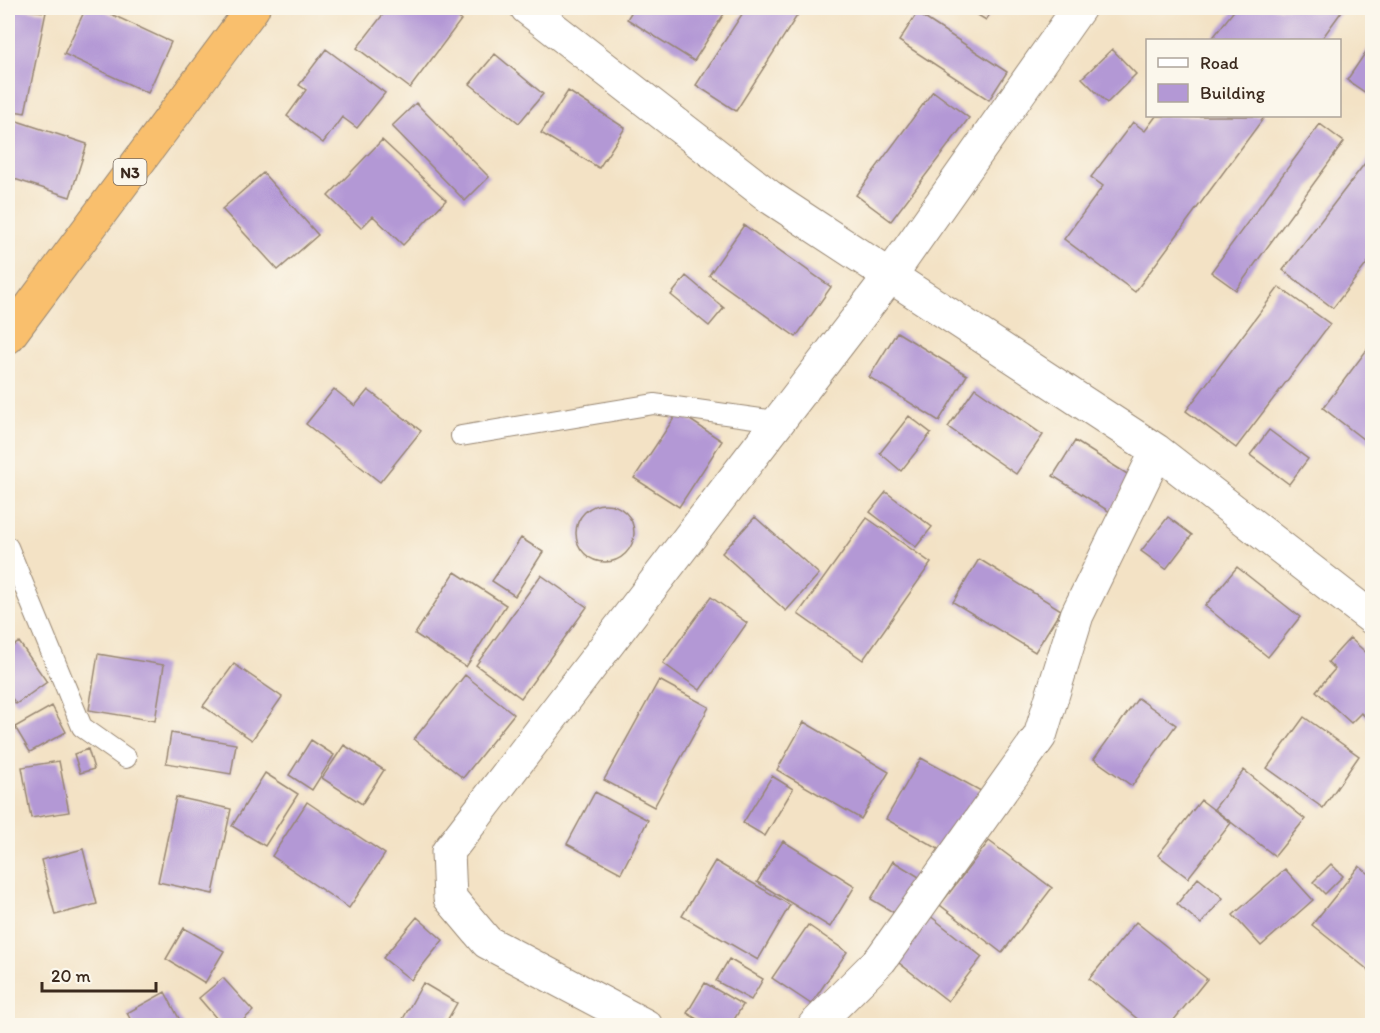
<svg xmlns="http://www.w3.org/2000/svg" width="1380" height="1033" font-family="Itim,sans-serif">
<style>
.building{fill:#b398d5}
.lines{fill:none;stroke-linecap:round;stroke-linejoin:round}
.lane-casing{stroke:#978672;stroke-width:22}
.street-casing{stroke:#978672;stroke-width:35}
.highway-casing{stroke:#978672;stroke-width:35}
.lane{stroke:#fff;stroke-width:20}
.street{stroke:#fff;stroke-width:33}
.highway{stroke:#f9bf6d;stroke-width:33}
.labels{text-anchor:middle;stroke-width:4.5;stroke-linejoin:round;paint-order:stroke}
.shield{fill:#fbf7ec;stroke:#75685c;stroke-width:1.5}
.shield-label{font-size:16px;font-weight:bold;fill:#3b2a1e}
</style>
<rect width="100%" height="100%" fill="#fbf7ec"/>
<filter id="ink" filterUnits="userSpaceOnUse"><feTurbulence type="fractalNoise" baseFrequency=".0167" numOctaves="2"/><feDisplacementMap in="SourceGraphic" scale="12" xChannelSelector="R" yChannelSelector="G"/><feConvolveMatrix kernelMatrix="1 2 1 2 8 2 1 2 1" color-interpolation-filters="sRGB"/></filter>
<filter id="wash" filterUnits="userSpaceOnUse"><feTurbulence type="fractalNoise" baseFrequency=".008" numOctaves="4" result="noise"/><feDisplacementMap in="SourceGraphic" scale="24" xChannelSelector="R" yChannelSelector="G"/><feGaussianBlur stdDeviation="1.35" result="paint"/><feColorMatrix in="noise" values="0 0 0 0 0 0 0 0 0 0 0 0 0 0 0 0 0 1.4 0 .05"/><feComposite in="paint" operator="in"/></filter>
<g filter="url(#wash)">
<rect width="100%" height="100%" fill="#f3e2c5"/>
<g id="blocks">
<!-- building -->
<path class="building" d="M 8,8 L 46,12 L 25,113 L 8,110 Z
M 86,8 L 98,8 L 171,42 L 148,93 L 64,54 Z
M 388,8 L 445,8 L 461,20 L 410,88 L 357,48 Z
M 634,8 L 726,8 L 727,9 L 694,61 L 627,19 Z
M 746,8 L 802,8 L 736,111 L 696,85 Z
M 966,8 L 994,8 L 986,20 Z
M 1236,8 L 1337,8 L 1342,11 L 1321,40 L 1211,40 Z
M 917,13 L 1007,72 L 989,100 L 899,41 Z
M 1372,43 L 1372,97 L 1347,80 Z
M 326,49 L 385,93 L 357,128 L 342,117 L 323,143 L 287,116 L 306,90 L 299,85 Z
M 1112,49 L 1136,74 L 1107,103 L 1082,78 Z
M 495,54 L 543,94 L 519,123 L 470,84 Z
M 568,91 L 625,128 L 599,168 L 541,133 Z
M 933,91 L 969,118 L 891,221 L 856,195 Z
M 416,103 L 489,177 L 465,201 L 392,126 Z
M 1156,116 L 1265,116 L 1135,292 L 1064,239 L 1103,186 L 1091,177 L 1133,122 L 1145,131 Z
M 11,119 L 87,144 L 70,197 L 8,177 L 8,130 Z
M 1320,124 L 1344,142 L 1236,290 L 1211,272 Z
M 382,140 L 446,200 L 403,245 L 373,216 L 361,228 L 328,196 Z
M 1372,154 L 1372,257 L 1333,308 L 1283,270 Z
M 263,173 L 318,235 L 278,270 L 222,209 Z
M 744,225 L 831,287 L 796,337 L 709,275 Z
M 686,276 L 724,308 L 709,326 L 671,295 Z
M 1279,287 L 1330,324 L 1236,448 L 1186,411 Z
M 897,332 L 967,375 L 939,421 L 869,377 Z
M 1372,343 L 1372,446 L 1323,408 Z
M 975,388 L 1043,435 L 1016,474 L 948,427 Z
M 334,389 L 355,406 L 368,390 L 421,431 L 380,482 L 306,424 Z
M 678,412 L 722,441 L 679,507 L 634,478 Z
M 909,416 L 931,433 L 901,471 L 880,453 Z
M 1269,430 L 1308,459 L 1289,484 L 1250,455 Z
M 1075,441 L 1132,477 L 1110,512 L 1053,476 Z
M 886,492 L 932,527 L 916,547 L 870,512 Z
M576 533a29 29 0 1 1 58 0a29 29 0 1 1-58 0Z
M 755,517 L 819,574 L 786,611 L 722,553 Z
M 1168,517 L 1192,535 L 1166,569 L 1141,551 Z
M 867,518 L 931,563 L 863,660 L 798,614 Z
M 521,538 L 543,552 L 515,596 L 492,581 Z
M 979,559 L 1061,610 L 1035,652 L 953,602 Z
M 1237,567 L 1300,617 L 1268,657 L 1205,606 Z
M 455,572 L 506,605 L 466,667 L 415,634 Z
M 541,575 L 587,607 L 521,698 L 476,665 Z
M 711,597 L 747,623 L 700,690 L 663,663 Z
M 1350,638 L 1372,658 L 1372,714 L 1368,719 L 1361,713 L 1351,723 L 1316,691 L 1335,669 L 1328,662 Z
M 19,642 L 47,682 L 16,704 L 8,693 L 8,650 Z
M 98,654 L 164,665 L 155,721 L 89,710 Z
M 234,664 L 282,697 L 252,740 L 203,706 Z
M 465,675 L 514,714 L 463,778 L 414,739 Z
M 659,680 L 709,707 L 654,807 L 604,780 Z
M 1138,698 L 1176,725 L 1132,786 L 1094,759 Z
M 52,706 L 66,732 L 30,752 L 15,727 Z
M 1304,717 L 1359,756 L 1323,808 L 1267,768 Z
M 804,722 L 889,772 L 861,819 L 777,770 Z
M 171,733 L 236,744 L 231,774 L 166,763 Z
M 311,740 L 334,755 L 312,790 L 289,775 Z
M 344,745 L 384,770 L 362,804 L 322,778 Z
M 88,749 L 94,769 L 80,773 L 74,754 Z
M 921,758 L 981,791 L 947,854 L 886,819 Z
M 59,761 L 69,812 L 31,818 L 22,767 Z
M 1244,770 L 1305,819 L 1275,856 L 1214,809 Z
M 265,773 L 298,794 L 265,846 L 232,826 Z
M 772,776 L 793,789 L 765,836 L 743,823 Z
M 595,792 L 648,820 L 621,873 L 567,844 Z
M 176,797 L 231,809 L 213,894 L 158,882 Z
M 1201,800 L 1231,823 L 1188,878 L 1158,855 Z
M 307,802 L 385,854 L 349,908 L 272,856 Z
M 783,841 L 855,886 L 830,927 L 757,882 Z
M 989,841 L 1052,888 L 1002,953 L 940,905 Z
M 83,849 L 97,904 L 55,915 L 41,860 Z
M 715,861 L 790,905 L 758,960 L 682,916 Z
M 893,861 L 924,880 L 901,917 L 871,899 Z
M 1331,864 L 1343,876 L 1325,894 L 1313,882 Z
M 1359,866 L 1372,876 L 1372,973 L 1312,925 Z
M 1285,869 L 1313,900 L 1261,946 L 1233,915 Z
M 1198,878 L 1223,898 L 1201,924 L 1177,904 Z
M 929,915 L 982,957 L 948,1001 L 894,959 Z
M 417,917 L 443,940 L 411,980 L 383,958 Z
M 1136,922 L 1207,979 L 1169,1026 L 1146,1026 L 1089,979 Z
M 808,925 L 847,952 L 811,1004 L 772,978 Z
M 184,928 L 224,951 L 205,983 L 166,959 Z
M 729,959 L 763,979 L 751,1000 L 716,981 Z
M 223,978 L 253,1011 L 237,1026 L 223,1026 L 199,998 Z
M 423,983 L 457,1003 L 444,1026 L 399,1026 Z
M 705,983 L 743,1005 L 730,1026 L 708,1026 L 687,1013 Z
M 165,992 L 183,1026 L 134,1026 L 127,1013 Z"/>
</g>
</g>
<g filter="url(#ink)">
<use href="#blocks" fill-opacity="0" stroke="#978672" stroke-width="1.5"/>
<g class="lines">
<!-- lane casing -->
<g class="lane-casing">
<path id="lane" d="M 461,436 L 654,404 L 776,421
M 8,547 L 82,727 L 126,758"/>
</g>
<!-- street casing -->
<g class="street-casing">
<path id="street" d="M 527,8 L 770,197 L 1157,451 L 1372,618
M 646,1026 L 487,942 L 450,898 L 448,852 L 890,276 L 1079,8
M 814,1026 L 881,959 L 1040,736 L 1077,615 L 1157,451"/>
</g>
<!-- highway casing -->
<g class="highway-casing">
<path id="highway" d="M 8,337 L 253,8"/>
</g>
<!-- lane -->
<use href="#lane" class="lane"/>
<!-- street -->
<use href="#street" class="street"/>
<!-- highway -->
<use href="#highway" class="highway"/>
</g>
</g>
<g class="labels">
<!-- shield labels -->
<rect class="shield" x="113.5" y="159" width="33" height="26" rx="4.5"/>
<g class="shield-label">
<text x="130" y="178">N3</text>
</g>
</g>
<!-- margin -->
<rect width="1380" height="1033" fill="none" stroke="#fbf7ec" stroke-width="30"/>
<!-- legend -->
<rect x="1146" y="39" width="195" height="78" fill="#fbf7ec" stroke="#aea59a" stroke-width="1.5"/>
<rect x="1158" y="58" width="30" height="9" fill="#ffffff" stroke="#aea59a" stroke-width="1.5"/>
<text x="1200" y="69" font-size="18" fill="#3b2a1e">Road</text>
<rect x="1158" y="84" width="30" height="18" fill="#b398d5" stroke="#aea59a" stroke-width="1.5"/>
<text x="1200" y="99" font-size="18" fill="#3b2a1e">Building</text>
<!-- scale -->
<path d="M42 982v9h114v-9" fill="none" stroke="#3b2a1e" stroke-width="3"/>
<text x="51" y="982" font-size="18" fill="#3b2a1e" stroke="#fbf7ec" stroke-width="4.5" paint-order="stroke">20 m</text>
</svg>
